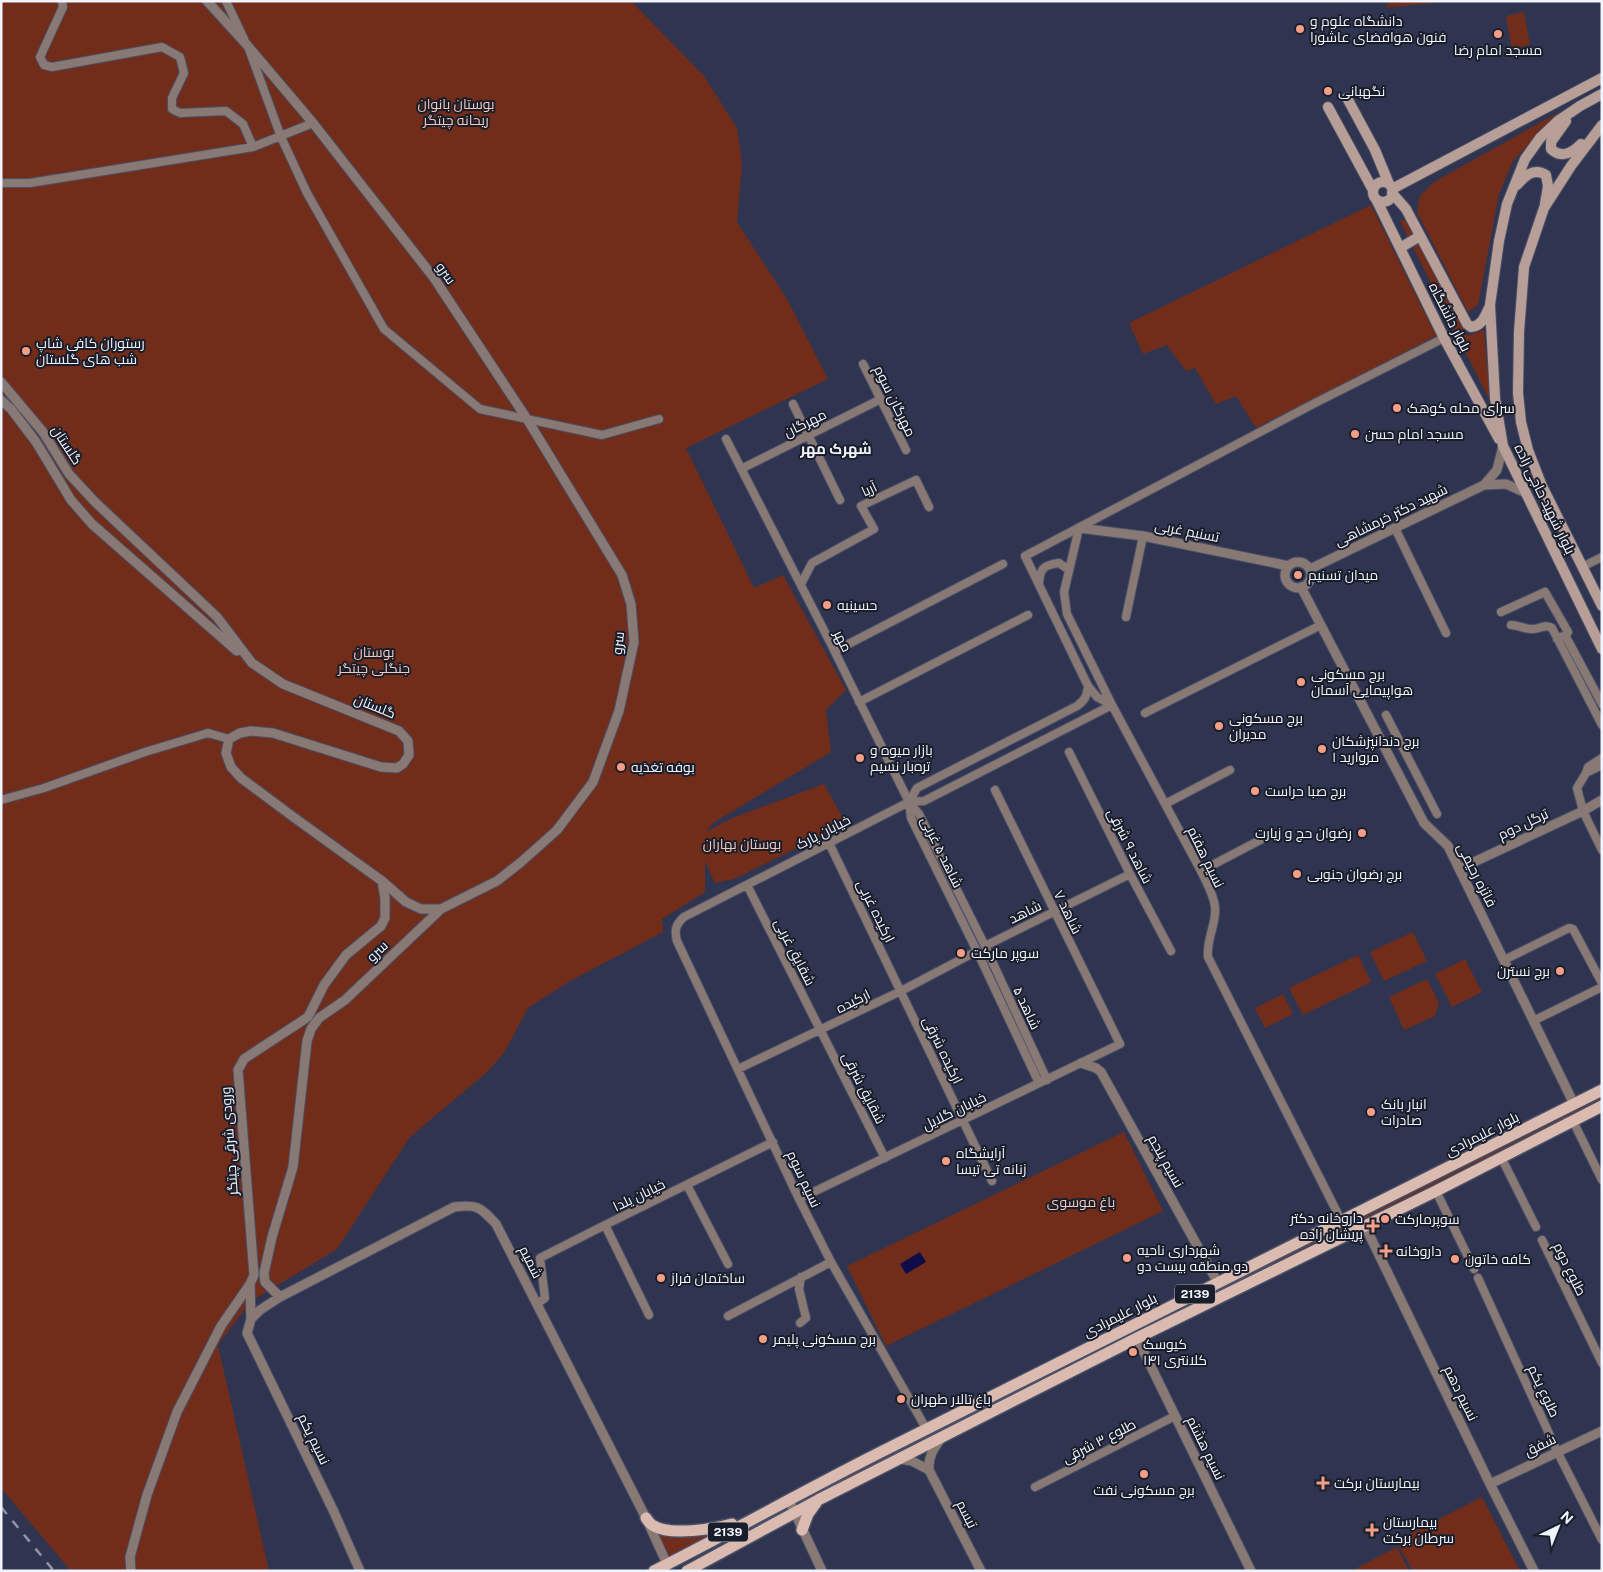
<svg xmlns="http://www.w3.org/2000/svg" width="1603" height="1572" font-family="'Public Sans',Cairo,sans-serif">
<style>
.green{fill:#712d1a}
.water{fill:#0e0d4a}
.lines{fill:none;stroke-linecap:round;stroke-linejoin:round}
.minor-casing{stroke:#4a5068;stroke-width:10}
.tertiary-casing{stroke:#4a5068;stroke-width:11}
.secondary-casing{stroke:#4a5068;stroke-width:12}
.primary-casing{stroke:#4a5068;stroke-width:14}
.minor{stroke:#897974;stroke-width:8}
.tertiary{stroke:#897974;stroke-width:9}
.secondary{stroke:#b79e96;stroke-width:10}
.primary{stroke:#dbbab0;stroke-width:11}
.rail{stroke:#9094a7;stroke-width:2.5;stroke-dasharray:9 9;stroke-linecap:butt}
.poi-dot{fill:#f49e87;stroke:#1a1e2a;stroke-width:2}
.labels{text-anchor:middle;stroke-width:4;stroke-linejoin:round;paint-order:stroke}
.shield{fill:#1a1e2a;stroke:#b0b4be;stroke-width:1}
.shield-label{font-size:12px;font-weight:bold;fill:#f1f4fe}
.poi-label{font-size:14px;fill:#f1f4fe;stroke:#1a1e2a;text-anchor:start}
.park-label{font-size:14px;fill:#f5c7ba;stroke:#1a1e2a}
.street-label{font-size:14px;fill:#f1f4fe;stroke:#1a1e2a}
.neighbourhood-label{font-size:15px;font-weight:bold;fill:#f1f4fe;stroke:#1a1e2a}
</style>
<rect width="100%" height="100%" fill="#2f3550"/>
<!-- green -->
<path class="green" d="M 1,1 L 631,1 L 704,76 L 737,128 L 742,163 L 737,222 L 787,299 L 828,379 L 686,448 L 754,588 L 783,575 L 846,690 L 826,710 L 831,752 L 713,823 L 706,832 L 730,819 L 824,784 L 846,824 L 734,879 L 715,883 L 705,861 L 705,892 L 662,919 L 663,932 L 570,981 L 528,1008 L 504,1053 L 486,1073 L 410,1137 L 337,1249 L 250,1302 L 218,1345 L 269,1571 L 71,1571 L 1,1488 Z
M 1391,1 L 1450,1 L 1385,8 Z
M 1524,12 L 1530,45 L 1512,49 L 1506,16 Z
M 1559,112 L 1513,161 L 1499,194 L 1478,305 L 1468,312 L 1417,212 L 1420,196 L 1434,182 Z
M 1371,205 L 1436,336 L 1256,428 L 1236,396 L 1216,404 L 1195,368 L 1186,371 L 1167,345 L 1143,354 L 1129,323 Z
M 1406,219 L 1467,336 L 1484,330 L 1490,401 L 1400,221 Z
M 1413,932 L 1427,961 L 1384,981 L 1370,952 Z
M 1358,955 L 1371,982 L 1303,1015 L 1289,988 Z
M 1465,959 L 1482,992 L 1452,1007 L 1435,974 Z
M 1427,979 L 1439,1003 L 1435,1016 L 1404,1030 L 1389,997 Z
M 1283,994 L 1293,1014 L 1265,1028 L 1255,1008 Z
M 1602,1094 L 1602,1099 L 808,1500 L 805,1497 L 1301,1248 Z
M 1124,1132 L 1163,1211 L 886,1346 L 847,1266 Z
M 1482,1497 L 1520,1571 L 1413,1571 L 1396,1541 Z
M 720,1531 L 670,1557 L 658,1534 C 680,1537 699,1537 720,1531 Z
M 1397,1547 L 1409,1571 L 1351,1571 Z"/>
<!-- water -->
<path class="water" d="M 920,1252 L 926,1262 L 906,1274 L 900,1264 Z"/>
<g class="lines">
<!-- minor casing -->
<g class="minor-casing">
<path id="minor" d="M 62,1 L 63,7 L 40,57 L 44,65 L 52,67 L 162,47 L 180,57 L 184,73 L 172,98 L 172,109 L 180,113 L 226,111 L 243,124 L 253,147
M 226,1 L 244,39
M 249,49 L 281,137 L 307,193 L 384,329 L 480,409 L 602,435 L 659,419
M 1,183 L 30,183 L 253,147 L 313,123
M 863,364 L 906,450
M 793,404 L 840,500
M 726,439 L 831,644 L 909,802 L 919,814 L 985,946 L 1047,1080
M 741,469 L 881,399
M 1079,528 L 1064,592 L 1067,614 L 1112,705 L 1201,871 C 1206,882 1214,895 1215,907 C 1217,923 1206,939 1208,957 L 1342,1222
M 1395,528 L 1446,633
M 1582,567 L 1602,557
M 1039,583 C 1040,568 1044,565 1059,563 L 1069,570
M 801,584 L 812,563 L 874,529 L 861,506 L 916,480 L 929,507
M 1501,612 L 1545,592 L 1568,632 L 1567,634 L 1557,639
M 1126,617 L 1143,536
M 1511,625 C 1518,625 1524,629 1532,629 C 1540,630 1544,623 1552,628 L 1602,725
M 1565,635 L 1602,704
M 835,651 L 1003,564
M 859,702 L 1028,615
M 1112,705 L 1097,697 L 1088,686 L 1025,556 L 1315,403 L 1444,338
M 1145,713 L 1321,625
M 1386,715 L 1437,814
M 1069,752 L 1130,874 L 1171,951
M 1602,758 L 1588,767 L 1586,773 L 1577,788 L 1583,811 L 1602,850
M 1590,771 L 1602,765
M 1,800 L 44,788 L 145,752 L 208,733 L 229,739
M 909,802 L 911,818 L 977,951 L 1039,1083
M 909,802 L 917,788 L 1077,706 C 1085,700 1087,696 1088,686
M 1165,804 L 1230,770
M 829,843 L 992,1181
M 1201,871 L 1264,838
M 747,885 L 885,1158
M 985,946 L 1130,874
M 1504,960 L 1569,928 L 1573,929 L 1602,983
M 1533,1021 L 1602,987
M 738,1069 L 901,991 L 977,951
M 1573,1121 L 1602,1180
M 1501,1157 L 1536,1227
M 687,1185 L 728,1264
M 1436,1191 L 1474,1269
M 799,1199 L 1120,1044 L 995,790
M 1542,1240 L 1602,1363
M 1478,1278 L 1557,1451 L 1602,1540
M 537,1304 L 545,1298 L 540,1258 L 605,1225
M 649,1315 L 605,1225 L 773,1142
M 728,1316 L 831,1262
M 800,1323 L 806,1318 L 799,1289 L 801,1277
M 927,1430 L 831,1262 L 799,1199 L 677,941 C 674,930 676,924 684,917 L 909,802 L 924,801 L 1112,705
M 1035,1487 L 1175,1416"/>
</g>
<!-- tertiary casing -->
<g class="tertiary-casing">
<path id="tertiary" d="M 207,1 L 247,45 L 313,123 L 434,278 L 527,419 L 622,575 L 631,604 L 634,642 L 619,711 L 593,782 L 557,830 L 520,863 L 497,881 L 441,909 L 345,1000 L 319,1018 L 311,1029 L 307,1041 L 293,1167 L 272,1237 L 264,1273 L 265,1282 L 280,1297
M 1,382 L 43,432 L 69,474 L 95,502 L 217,617 L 252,663 L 283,684 L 399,731 L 408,741 L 409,755 L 403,764 L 397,768 L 381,767 L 273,733 L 251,731 L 240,733 L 229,739 L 226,753 L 231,767 L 241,778 L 292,816 L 382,881 L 406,902 L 421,909 L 441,909
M 1,400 L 11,409 L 36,442 L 71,500 L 92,524 L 237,651
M 1484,485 L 1497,470 L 1503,446
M 1079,528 L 1143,536 L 1289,566
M1285 575a13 13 0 1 1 26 0a13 13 0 1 1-26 0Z
M 1310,569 L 1484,485 L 1506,484 L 1526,493
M 1301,587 L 1424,823 L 1448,846 L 1574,1104
M 1459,869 L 1583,811 L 1602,800
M 1081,1063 L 1096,1068 L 1101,1072 L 1218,1283
M 1365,1226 L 1490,1484 L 1534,1571
M 250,1284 L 251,1319 L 247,1333 L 334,1512 L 360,1571
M 251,1319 L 260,1310 L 280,1297 L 454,1207 C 478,1204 480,1207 496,1224 L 646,1518 L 667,1564
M 1137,1338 L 1251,1571
M 942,1437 C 934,1448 928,1456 929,1470 L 981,1571
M 900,1459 L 912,1461 L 929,1470
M 1490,1484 L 1602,1431
M 789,1500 L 822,1571
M 131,1571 L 130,1557 L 147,1495 L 177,1412 L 221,1326 L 250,1284 L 254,1275 L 238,1070 L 244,1059 L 308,1017 L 324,985 L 346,955 L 381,926 L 385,918 L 385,898 L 382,881"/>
</g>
<!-- secondary casing -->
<g class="secondary-casing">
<path id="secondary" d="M 1602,94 L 1580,106 L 1558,121 L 1540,138 L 1525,159 L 1507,204 L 1499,241 L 1490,305 L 1495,398 L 1503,446 L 1602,649
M 1347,98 L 1375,150 L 1389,184
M 1328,107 L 1373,190
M 1566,121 L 1551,142 L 1551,149 C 1562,159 1572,153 1581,144
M 1602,125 L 1571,166 L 1544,208 L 1524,267 L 1519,332 L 1518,393 L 1521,422 L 1528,450 L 1542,486 L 1602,606
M1373 192a10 10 0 1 1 20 0a10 10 0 1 1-20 0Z
M 1517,185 C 1525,176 1534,167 1546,175 L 1548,186 L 1545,204
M 1392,189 L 1602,78
M 1392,193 L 1406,209 L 1467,324 L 1471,327 C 1483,326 1485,315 1490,306
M 1376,199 L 1444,338 L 1499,439
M 1400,248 L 1420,236"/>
</g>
<!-- primary casing -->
<g class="primary-casing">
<path id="primary" d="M 646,1518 C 648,1521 651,1525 654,1526 C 671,1536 713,1529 732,1524
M 802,1530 L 808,1514 L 816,1503
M 654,1571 C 729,1533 802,1492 877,1454 C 1118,1332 1361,1212 1602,1090
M 687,1571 L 818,1500 L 1137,1338 L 1436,1191 L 1602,1106"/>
</g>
<!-- minor -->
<use href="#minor" class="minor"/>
<!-- tertiary -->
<use href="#tertiary" class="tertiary"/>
<!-- secondary -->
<use href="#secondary" class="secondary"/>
<!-- primary -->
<use href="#primary" class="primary"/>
<!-- rail -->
<path class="rail" d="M 1,1507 L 54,1571"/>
</g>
<!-- markers -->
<g class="poi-dot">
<circle cx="1300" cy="29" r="5"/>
<circle cx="1498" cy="34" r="5"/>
<circle cx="1328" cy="91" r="5"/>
<circle cx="26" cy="351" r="5"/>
<circle cx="1397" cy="408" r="5"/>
<circle cx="1355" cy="434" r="5"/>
<circle cx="1298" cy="575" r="5"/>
<circle cx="827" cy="605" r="5"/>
<circle cx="1301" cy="682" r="5"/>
<circle cx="1219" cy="726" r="5"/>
<circle cx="1322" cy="749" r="5"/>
<circle cx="860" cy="758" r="5"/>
<circle cx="621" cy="767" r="5"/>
<circle cx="1255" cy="791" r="5"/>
<circle cx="1362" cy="833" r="5"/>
<circle cx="1297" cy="874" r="5"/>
<circle cx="961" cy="953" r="5"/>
<circle cx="1560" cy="971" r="5"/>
<circle cx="1371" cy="1112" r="5"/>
<circle cx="946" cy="1161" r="5"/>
<circle cx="1385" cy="1219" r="5"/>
<path d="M1370.5 1218.5h5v5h5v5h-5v5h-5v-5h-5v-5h5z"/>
<path d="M1383.5 1243.5h5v5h5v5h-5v5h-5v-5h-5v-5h5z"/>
<circle cx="1127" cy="1258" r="5"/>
<circle cx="1455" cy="1259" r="5"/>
<circle cx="661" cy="1278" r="5"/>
<circle cx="763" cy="1339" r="5"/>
<circle cx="1133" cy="1352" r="5"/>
<circle cx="901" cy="1399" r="5"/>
<circle cx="1144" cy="1474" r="5"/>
<path d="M1320.5 1475.5h5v5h5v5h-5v5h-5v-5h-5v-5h5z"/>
<path d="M1369.5 1522.5h5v5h5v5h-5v5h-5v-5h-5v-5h5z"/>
</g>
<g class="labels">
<!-- shield labels -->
<g class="shield">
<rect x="1175" y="1284.5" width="40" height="19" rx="4"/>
<rect x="708" y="1522.5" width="40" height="19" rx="4"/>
</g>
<g class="shield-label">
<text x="1195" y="1298">2139</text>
<text x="728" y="1536">2139</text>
</g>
<!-- poi labels -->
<g class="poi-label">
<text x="1310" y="26">دانشگاه علوم و<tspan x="1310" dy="16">فنون هوافضای عاشورا</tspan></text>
<text x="1498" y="55" text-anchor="middle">مسجد امام رضا</text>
<text x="1338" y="96">نگهبانی</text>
<text x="36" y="348">رستوران کافی شاپ<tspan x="36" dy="16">شب های گلستان</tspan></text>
<text x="1407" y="413">سرای محله کوهک</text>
<text x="1365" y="439">مسجد امام حسن</text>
<text x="1308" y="580">میدان تسنیم</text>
<text x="837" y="610">حسینیه</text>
<text x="1311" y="679">برج مسکونی<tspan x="1311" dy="16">هواپیمایی آسمان</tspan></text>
<text x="1229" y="723">برج مسکونی<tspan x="1229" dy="16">مدیران</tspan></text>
<text x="1332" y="746">برج دندانپزشکان<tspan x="1332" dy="16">مروارید ۱</tspan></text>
<text x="870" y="755">بازار میوه و<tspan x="870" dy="16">تره‌بار نسیم</tspan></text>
<text x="631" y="772">بوفه تغذیه</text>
<text x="1265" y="796">برج صبا حراست</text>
<text x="1352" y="838" text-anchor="end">رضوان حج و زیارت</text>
<text x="1307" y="879">برج رضوان جنوبی</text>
<text x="971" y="958">سوپر مارکت</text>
<text x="1550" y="976" text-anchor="end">برج نسترن</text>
<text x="1381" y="1109">انبار بانک<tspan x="1381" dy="16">صادرات</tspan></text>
<text x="956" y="1158">آرایشگاه<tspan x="956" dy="16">زنانه تی تیسا</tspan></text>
<text x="1363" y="1223" text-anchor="end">داروخانه دکتر<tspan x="1363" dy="16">پریشان زاده</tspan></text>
<text x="1395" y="1224">سوپرمارکت</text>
<text x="1137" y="1255">شهرداری ناحیه<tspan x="1137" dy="16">دو منطقه بیست دو</tspan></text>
<text x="1396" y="1256">داروخانه</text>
<text x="1465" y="1264">کافه خاتون</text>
<text x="671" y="1283">ساختمان فراز</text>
<text x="773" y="1344">برج مسکونی پلیمر</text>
<text x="1143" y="1349">کیوسک<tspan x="1143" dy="16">کلانتری ۱۴۱</tspan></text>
<text x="911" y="1404">باغ تالار طهران</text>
<text x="1334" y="1488">بیمارستان برکت</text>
<text x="1144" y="1495" text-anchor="middle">برج مسکونی نفت</text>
<text x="1383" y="1527">بیمارستان<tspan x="1383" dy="16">سرطان برکت</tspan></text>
</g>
<!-- park labels -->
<g class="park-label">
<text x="456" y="109">بوستان بانوان<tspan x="456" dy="16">ریحانه چیتگر</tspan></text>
<text x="374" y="657">بوستان<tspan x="374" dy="16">جنگلی چیتگر</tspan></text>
<text x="742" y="849">بوستان بهاران</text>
<text x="1081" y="1207">باغ موسوی</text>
</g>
<!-- street labels -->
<g class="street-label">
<text transform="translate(446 273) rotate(55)" y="5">سرو</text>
<text transform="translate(1450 317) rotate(63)" y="5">بلوار دانشگاه</text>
<text transform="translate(895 401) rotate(64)" y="5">مهرگان سوم</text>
<text transform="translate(805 423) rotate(-26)" y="5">مهرگان</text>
<text transform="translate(67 445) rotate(57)" y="5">گلستان</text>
<text transform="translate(869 489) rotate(-25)" y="5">آریا</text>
<text transform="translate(1545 499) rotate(64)" y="5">بلوار شهید حاجی زاده</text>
<text transform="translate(1391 515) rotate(-26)" y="5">شهید دکتر خرمشاهی</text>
<text transform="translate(1187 531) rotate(11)" y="5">تسنیم غربی</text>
<text transform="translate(843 641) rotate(63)" y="5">مهر</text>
<text transform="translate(618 643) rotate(-84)" y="5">سرو</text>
<text transform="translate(375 706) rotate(22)" y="5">گلستان</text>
<text transform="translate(1523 824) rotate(-25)" y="5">ترگل دوم</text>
<text transform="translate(823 832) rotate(-27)" y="5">خیابان پارک</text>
<text transform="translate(1130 846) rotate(63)" y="5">شاهد ۹ شرقی</text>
<text transform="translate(942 852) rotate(64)" y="5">شاهد ۵ غربی</text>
<text transform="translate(1206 857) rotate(64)" y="5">نسیم هفتم</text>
<text transform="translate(1477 875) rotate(63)" y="5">فائزه رحیمی</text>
<text transform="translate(876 911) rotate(64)" y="5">ارکیده غربی</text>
<text transform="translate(1025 912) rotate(-26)" y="5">شاهد</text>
<text transform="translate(1068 912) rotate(64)" y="5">شاهد ۷</text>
<text transform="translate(377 951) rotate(-44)" y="5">سرو</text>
<text transform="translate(795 952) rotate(63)" y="5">شقایق غربی</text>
<text transform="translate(853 1001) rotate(-26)" y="5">ارکیده</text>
<text transform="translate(1027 1008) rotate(65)" y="5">شاهد ۵</text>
<text transform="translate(943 1050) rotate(64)" y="5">ارکیده شرقی</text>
<text transform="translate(864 1088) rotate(63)" y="5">شقایق شرقی</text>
<text transform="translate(954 1111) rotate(-26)" y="5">خیابان گلایل</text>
<text transform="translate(1482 1134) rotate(-27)" y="5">بلوار علیمرادی</text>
<text transform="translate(229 1141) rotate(-94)" y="5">ورودی شرقی چیتگر</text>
<text transform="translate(1166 1161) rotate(61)" y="5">نسیم پنجم</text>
<text transform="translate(804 1179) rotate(65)" y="5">نسیم سوم</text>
<text transform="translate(639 1195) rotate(-26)" y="5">خیابان یلدا</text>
<text transform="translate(531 1262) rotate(63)" y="5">شمیم</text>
<text transform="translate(1570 1269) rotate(64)" y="5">طلوع دوم</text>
<text transform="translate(1120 1315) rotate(-27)" y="5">بلوار علیمرادی</text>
<text transform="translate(1544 1391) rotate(65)" y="5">طلوع یکم</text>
<text transform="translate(1461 1393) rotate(64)" y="5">نسیم دهم</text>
<text transform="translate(314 1439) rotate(64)" y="5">نسیم یکم</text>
<text transform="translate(1099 1441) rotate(-27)" y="5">طلوع ۳ شرقی</text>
<text transform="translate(1540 1445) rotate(-26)" y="5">شفق</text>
<text transform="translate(1206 1448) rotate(64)" y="5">نسیم هشتم</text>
<text transform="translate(967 1514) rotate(63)" y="5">تبسم</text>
</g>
<!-- neighbourhood labels -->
<g class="neighbourhood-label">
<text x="836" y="454">شهرک مهر</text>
</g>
</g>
<!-- border -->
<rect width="1603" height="1572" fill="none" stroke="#f1f4fe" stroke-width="5"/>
<!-- north arrow -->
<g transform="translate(1558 1527) rotate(43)" stroke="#1a1e2a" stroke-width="4" paint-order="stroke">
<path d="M0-4L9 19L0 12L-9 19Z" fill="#f1f4fe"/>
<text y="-8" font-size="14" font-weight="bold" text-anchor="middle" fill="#f1f4fe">N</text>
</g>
</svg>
